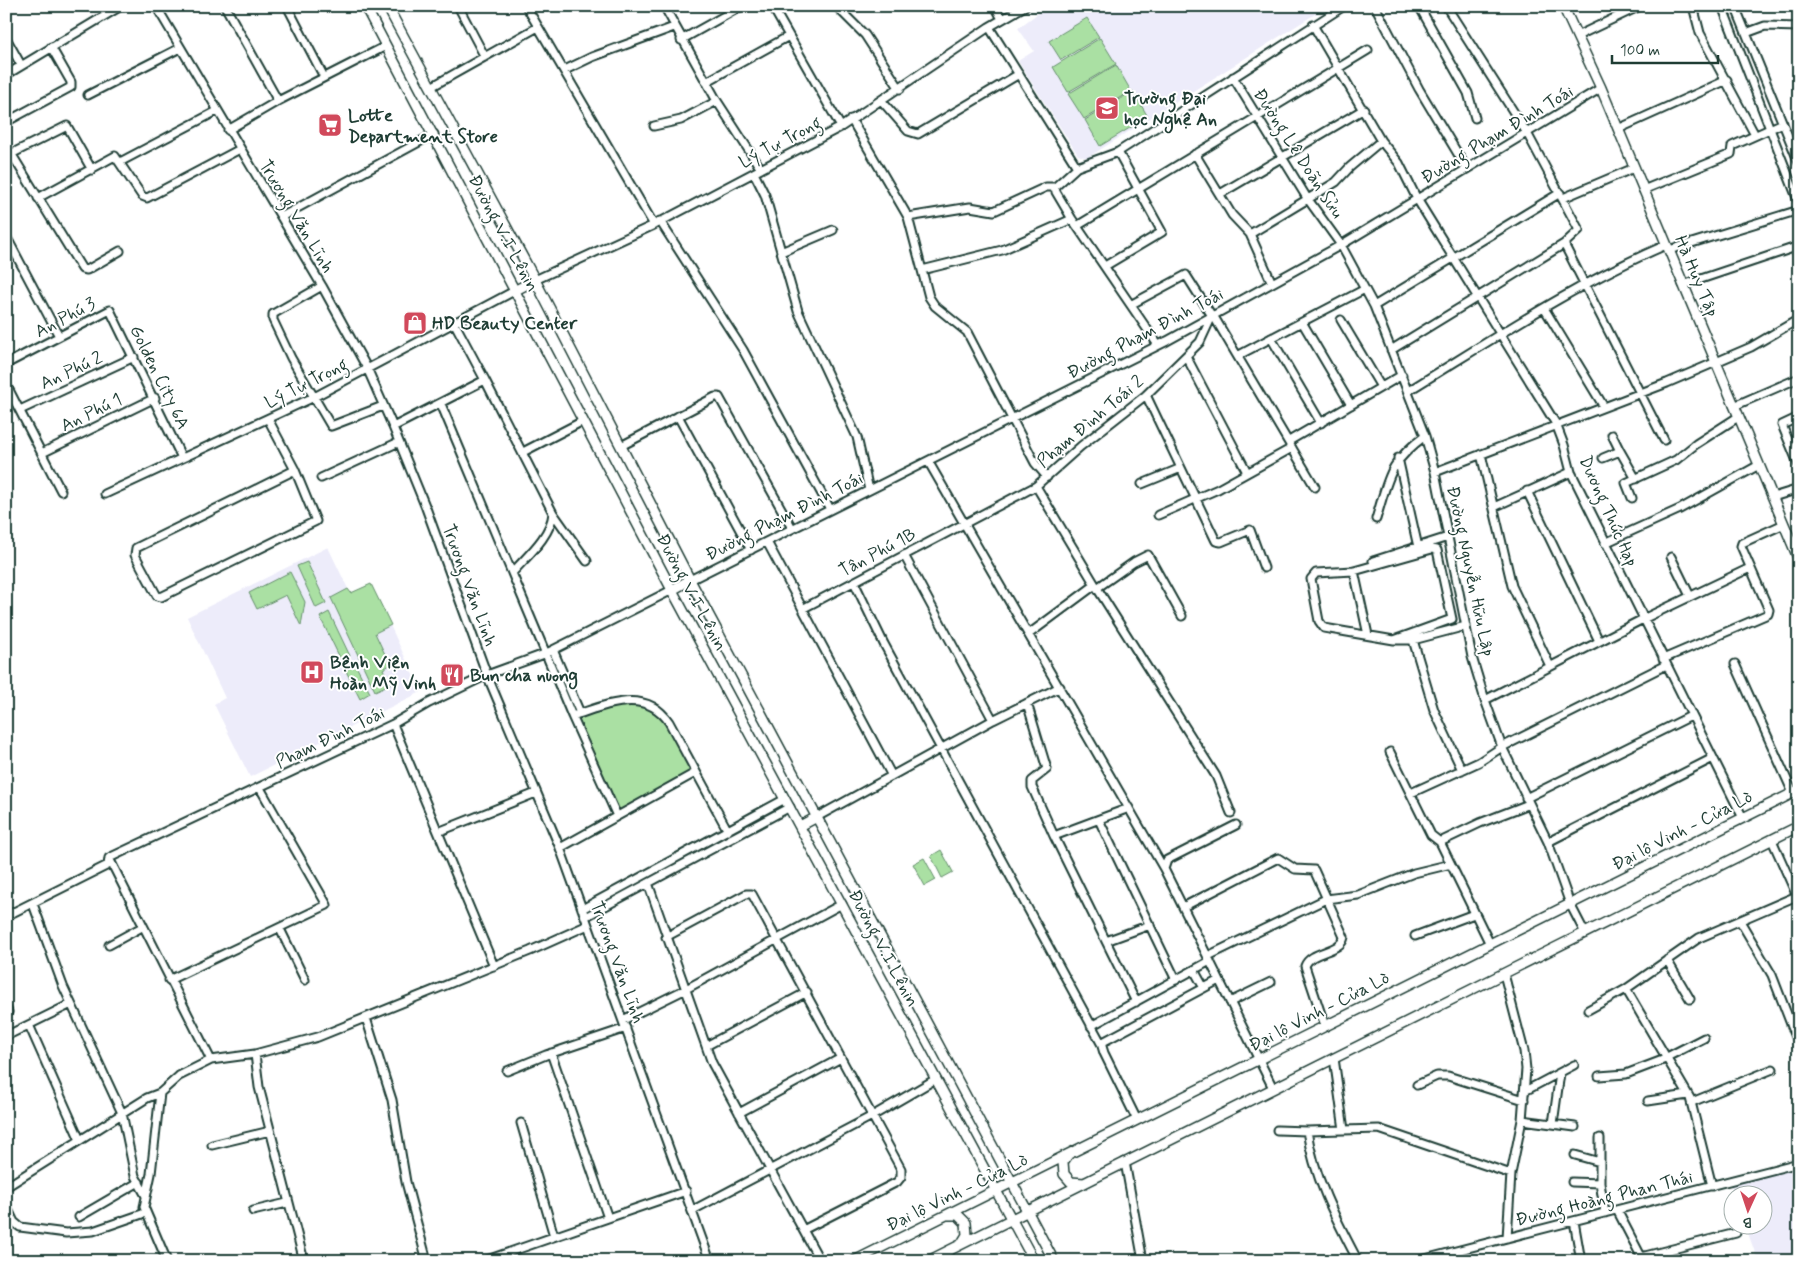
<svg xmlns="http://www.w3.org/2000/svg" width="1805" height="1267" font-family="Mynerve,sans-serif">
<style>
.built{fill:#edecfa}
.green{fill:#aae0a3;stroke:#648e6c}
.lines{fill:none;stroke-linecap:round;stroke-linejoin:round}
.minor-casing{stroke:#1f3d34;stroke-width:11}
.major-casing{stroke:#1f3d34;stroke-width:12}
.minor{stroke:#fff;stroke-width:7}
.major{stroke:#fff;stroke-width:9}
.labels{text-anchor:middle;stroke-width:4;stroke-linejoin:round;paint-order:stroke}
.poi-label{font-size:18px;font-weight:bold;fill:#1f3d34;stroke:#fff;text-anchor:start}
.street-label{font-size:18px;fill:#1f3d34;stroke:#fff}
</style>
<rect width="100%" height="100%" fill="#fff"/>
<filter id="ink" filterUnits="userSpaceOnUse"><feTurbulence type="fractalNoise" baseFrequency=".02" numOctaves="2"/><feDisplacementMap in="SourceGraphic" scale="10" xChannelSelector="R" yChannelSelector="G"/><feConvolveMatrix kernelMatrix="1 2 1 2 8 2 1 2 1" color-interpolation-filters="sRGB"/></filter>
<g filter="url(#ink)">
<!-- built -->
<path class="built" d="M 1048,6 L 1317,6 L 1320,11 L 1087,158 L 1078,155 L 1018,61 L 1034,51 L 1018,28 Z
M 328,547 L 350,593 L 371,584 L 421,692 L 250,777 L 214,704 L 225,698 L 187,617 Z
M 1799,1168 L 1799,1261 L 1758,1261 L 1745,1225 L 1762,1224 L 1762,1194 L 1734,1194 L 1731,1186 Z"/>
<!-- green -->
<path class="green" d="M 1087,18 L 1099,37 L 1061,60 L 1049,41 Z
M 1100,38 L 1116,64 L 1068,92 L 1053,67 Z
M 1116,65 L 1131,91 L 1084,119 L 1068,94 Z
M 1133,91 L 1148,117 L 1100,146 L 1085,120 Z
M 307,562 L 326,603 L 316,608 L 297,566 Z
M 290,572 L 305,602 L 301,626 L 286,595 L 257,609 L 249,593 Z
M 371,584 L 391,625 L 375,633 L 390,665 L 383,669 L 390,684 L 375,691 L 331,598 L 348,589 L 351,593 Z
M 329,612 L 350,656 L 341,660 L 320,617 Z
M 354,662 L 370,693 L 360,699 L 344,667 Z
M 625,700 L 659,711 L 695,773 L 617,816 L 572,716 Z
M 941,850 L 953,872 L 942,878 L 931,856 Z
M 924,858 L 936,880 L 925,886 L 913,864 Z"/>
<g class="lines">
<!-- minor casing -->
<g class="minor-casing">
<path id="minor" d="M 156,6 L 322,286 L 367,368 L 393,427 L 426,508 L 487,675 L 560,848 L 710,1261
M 225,6 L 278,101
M 287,6 L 324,77
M 458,6 L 485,57
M 526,6 L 654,225
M 664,6 L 717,101 L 761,169
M 772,6 L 841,127
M 836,6 L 865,35 L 900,89
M 995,6 L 1002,19
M 1375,6 L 1419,89 L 1467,169
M 1419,6 L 1468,93 L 1475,118
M 1693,6 L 1700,33 L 1755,135
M 1722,6 L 1799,203
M 1735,6 L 1799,163
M 1313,25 L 1381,141 L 1399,163 L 1417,199 L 1556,424 L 1564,445 L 1571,472 L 1743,818
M 989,27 L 1077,167
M 1746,33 L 1765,26 L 1799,27
M 1577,36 L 1640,6
M 6,38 L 21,65
M 681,40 L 742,6
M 565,70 L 592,57 L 674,27
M 6,75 L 121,6
M 1233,77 L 1307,198 L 1341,245 L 1374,306 L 1425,436 L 1435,472 L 1472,657 L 1485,700 L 1502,747 L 1548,842 L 1570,904 L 1585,933
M 706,82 L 789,36
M 431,87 L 538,27
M 88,95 L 180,48
M 881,100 L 908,131 L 918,134 L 1019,74
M 851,119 L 908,217 L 929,297 L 935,306 L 967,332 L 1035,463 L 1047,477
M 6,122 L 71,87 L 71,82 L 51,47
M 654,126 L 681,120 L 717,101
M 1618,129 L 1727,80
M 228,130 L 278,101 L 386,46
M 6,145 L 82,269 L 87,270 L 120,251
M 11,154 L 67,126 L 92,170
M 1195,154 L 1232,215 L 1250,234 L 1272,283
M 120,162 L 217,111
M 754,173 L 765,195 L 798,311 L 857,437 L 869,490
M 1055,187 L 1056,192 L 1072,219 L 1158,345
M 1643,190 L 1731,154 L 1732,146 L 1783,123
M 1220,194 L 1364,109
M 38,198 L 115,156 L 142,196 L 147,198 L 240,149
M 1563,198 L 1634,168
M 281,217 L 434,134
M 908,217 L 970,207 L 994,211 L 1046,187 L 1055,187 L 1077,167 L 1118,152 L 1344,6
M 660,221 L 743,350 L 830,509
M 1077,226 L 1368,50
M 1250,234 L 1336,182 L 1350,167 L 1381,141
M 6,236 L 59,336
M 1564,244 L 1664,440
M 1669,250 L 1799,210
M 781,252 L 833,230
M 1105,266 L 1162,232 L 1118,152
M 922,270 L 1002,250 L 1072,219
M 535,280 L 654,225 L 841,127 L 989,27 L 1025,6
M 1683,285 L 1799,246
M 322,286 L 273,314 L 273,320 L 291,358 L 331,426 L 383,406
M 1374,306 L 1560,193
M 1544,308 L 1604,407
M 1213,315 L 1315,487
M 1341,320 L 1381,387
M 454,322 L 485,380
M 1302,322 L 1351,405
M 1271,338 L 1321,423
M 1391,350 L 1564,244 L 1579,230 L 1527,133 L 1446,6
M 1239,355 L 1365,289
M 1186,356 L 1247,472
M 6,364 L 110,310 L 182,458
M 6,384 L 61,491
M 1408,391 C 1493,339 1575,284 1666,245
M 1146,395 L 1216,541 L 1221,542 L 1250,530 L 1264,568
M 441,404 L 572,716 L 617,816
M 1734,406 L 1799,378
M 20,410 L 134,357
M 678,416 L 751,550
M 1799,417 L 1782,425 L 1799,466
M 268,419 L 295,470 L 316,521 L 161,597 L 157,596 L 135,555 L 136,548 L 295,470
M 393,427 L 485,380 L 553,513 L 587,561
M 1612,435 L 1620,451
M 1289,441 L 1402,375
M 621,446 L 715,397 L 719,397 L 792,528
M 523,452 L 583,421
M 42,453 L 155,398
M 1481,454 L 1512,586 L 1550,666
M 1398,458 L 1418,547
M 1603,458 L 1620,451 L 1636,479
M 928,461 L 1164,869
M 1435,472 L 1667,383 L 1751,347 L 1799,319
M 321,478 L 399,442
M 1142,484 L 1181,468
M 1036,486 L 1097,588 L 1216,776 L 1231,813
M 1527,491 L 1599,641
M 105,494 L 314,397 L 516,290
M 1773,497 L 1799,489
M 1632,498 L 1626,483 L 1676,460 L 1696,444 L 1738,417
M 1494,507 L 1571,472
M 1158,515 L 1218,489 L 1292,448
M 1376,519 C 1389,477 1388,463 1425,436
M 767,542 L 892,776
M 1605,543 L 1680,509 L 1759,465
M 904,555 L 993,720
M 1671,557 L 1690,596
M 1373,561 L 1448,537
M 1354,571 L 1368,635
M 512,573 C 527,556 551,536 553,513
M 690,580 L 1167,341 L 1341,245 L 1601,88
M 854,582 L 884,644 L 1101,1043 L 1104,1053 L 1137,1120
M 1097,588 L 1134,562 L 1148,555 L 1182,616
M 804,608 L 1036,486 L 1081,446 L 1146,395 L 1200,342 L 1212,316 L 1186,275 L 1132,304
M 1029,634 L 1095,585
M 1394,640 L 1452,619 L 1437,550 L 1432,549 L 1354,571 L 1316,573 L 1311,579 L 1319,621 L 1324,628 L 1394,640 L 1413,640 L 1434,710 L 1462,770
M 1413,640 L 1466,626
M 553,650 L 580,713
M 1663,659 L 1768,614 L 1769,610 L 1741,546 L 1742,543 L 1784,524
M 1735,664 L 1793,793
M 1485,700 L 1643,619 L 1750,568
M 1027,703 L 1047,769 L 1032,781 L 1032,787 L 1054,836 L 1136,1002
M 572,716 C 605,706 645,686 669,722 L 728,831
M 393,724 L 494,966
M 1390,752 L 1431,835 L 1440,842 L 1490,944
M 1411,793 L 1479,762 L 1502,747 L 1666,665
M 1526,798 L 1691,716
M 817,817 L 993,720 L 1060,687
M 1099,820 L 1176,980
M 1236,825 L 1167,860 L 1164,869 L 1273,1088
M 438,832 L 536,793
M 1054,836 L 1129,808
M 1772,840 L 1797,896
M 1440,842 L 1480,823 L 1529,804
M 1548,842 L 1713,758
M 560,848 L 695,773
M 109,858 L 211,1060
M 648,883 L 712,1063 L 820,1261
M 33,904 L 63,986 L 122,1113 L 135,1176 L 146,1196
M 1183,907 L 1278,858 L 1295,869 L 1314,870 L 1344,937 C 1341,953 1311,950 1305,966 L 1325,1026
M 582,909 L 785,799
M 6,916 L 108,865 L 109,858 L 393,724 L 429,703 L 487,675 L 547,653 L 672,590
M 585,917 L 790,807
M 1740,921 L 1772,975 L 1799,1045
M 280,929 L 305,980
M 1415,936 L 1474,914
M 666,937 L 746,894 L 752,894 L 901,1169 L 901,1177 L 897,1182 L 803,1230
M 1106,941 L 1150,925
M 109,945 L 142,927
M 1208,956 L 1326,899 L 1358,895 L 1414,873 L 1451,864
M 1667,960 L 1690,999
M 1504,974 L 1524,1051 L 1526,1069 L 1522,1120 L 1511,1174 L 1507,1238
M 169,980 L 327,905 L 260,788
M 1204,988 L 1219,980
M 1626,989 L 1690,1098 L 1712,1186
M 1230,1002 L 1271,982
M 6,1007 L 8,1012
M 1588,1010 L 1626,989 L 1699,938 L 1799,895
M 366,1018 L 392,1100 L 406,1182 L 427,1261
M 623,1020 L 686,989 L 842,904
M 29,1025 L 80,1140
M 1091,1026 L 1210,961
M 6,1036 L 71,1004
M 1101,1043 L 1204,988 L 1194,970
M 706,1046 L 807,992
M 551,1053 L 608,1218
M 255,1054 L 259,1087 L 304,1261
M 1667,1057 L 1704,1038
M 1334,1058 L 1344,1130
M 507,1071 L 546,1055 L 626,1028
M 1599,1076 L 1626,1074 L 1668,1058
M 1417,1085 L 1437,1076 L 1448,1076 L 1524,1100
M 1525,1091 L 1574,1065
M 160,1093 L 151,1174 L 144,1207 L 167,1261
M 1648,1101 L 1688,1095
M 1692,1102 L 1773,1069
M 739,1113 L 841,1058
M 1522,1120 L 1575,1127
M 521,1123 L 554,1236
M 1553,1124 L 1560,1073
M 1277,1130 L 1307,1131
M 1600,1138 L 1600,1183 L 1605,1213
M 212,1145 L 270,1131
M 1575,1155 L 1600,1162
M 1125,1162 L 1143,1261
M 1572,1182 L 1600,1183
M 6,1187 L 147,1098 L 160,1093 L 179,1076 L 211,1060 L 255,1054 L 318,1037 L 530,951 L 588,925
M 6,1205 L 14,1222 L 20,1227 L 66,1233 L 93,1231 L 145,1213
M 693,1210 L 874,1115 L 936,1079
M 1617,1210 L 1643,1260
M 253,1211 L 287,1203
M 79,1217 L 139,1182
M 1574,1221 L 1581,1261
M 1641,1257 L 1736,1233
M 484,1261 L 686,1191
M 1358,1261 C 1336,1219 1314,1178 1307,1131 L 1379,1129 L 1511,1174
M 1417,1261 L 1799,1163"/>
</g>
<!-- major casing -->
<g class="major-casing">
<path id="major" d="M 365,6 L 672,590 L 1034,1261
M 387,6 L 535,280 L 690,580 L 1054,1261
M 1563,6 L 1601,88 L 1799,560
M 516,290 L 535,280
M 672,590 L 690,580
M 800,826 L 817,817
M 1068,1155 L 1063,1162 L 1064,1174 L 1071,1182 L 1084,1183
M 947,1215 L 958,1215 L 966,1223 L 967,1235 L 962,1243
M 854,1261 L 1799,790
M 928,1261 L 1799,826"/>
</g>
<!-- minor -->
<use href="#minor" class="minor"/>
<!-- major -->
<use href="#major" class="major"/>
</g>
</g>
<!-- icons -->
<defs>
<g id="university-square" transform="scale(1.25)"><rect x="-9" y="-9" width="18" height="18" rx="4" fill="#d1495b" stroke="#fff"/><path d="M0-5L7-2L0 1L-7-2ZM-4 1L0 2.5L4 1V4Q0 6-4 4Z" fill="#fff"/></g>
<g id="supermarket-square" transform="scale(1.25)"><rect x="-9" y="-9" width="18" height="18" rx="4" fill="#d1495b" stroke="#fff"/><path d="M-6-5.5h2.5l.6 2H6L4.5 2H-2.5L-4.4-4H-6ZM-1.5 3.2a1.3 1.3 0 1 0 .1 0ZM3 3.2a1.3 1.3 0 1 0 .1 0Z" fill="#fff"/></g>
<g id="shop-square" transform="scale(1.25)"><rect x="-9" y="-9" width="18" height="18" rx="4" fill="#d1495b" stroke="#fff"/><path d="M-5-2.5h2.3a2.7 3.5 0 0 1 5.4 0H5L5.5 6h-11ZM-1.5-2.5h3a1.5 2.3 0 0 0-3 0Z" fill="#fff"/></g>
<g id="hospital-square" transform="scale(1.25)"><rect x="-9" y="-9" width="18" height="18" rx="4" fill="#d1495b" stroke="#fff"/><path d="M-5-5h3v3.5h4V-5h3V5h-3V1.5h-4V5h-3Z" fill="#fff"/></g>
<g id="restaurant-square" transform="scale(1.25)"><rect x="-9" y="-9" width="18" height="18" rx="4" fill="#d1495b" stroke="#fff"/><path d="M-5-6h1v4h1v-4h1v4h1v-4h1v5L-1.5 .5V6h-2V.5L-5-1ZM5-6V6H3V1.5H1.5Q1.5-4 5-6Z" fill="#fff"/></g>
</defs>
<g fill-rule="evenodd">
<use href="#university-square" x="1107" y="108"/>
<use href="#supermarket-square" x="330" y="125"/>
<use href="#shop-square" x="415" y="323"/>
<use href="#hospital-square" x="312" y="672"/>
<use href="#restaurant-square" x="452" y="675"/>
</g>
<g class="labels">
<!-- poi labels -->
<g class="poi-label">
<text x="1124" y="104">Trường Đại<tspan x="1124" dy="21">học Nghệ An</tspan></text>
<text x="348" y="121">Lotte<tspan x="348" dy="21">Department Store</tspan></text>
<text x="432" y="329">HD Beauty Center</text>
<text x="330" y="668">Bệnh Viện<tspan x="330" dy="21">Hoàn Mỹ Vinh</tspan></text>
<text x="470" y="681">Bun cha nuong</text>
</g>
<!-- street labels -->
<g class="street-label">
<text transform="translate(1497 134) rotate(-31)" y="6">Đường Phạm Đình Toái</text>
<text transform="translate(780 142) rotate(-28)" y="6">Lý Tự Trọng</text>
<text transform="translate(1299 153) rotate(57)" y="6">Đường Lê Doãn Sửu</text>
<text transform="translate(297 216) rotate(59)" y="6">Trương Văn Lĩnh</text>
<text transform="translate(504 233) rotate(62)" y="6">Đường V.I Lênin</text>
<text transform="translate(1697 276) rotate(67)" y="6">Hà Huy Tập</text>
<text transform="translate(65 317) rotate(-28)" y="6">An Phú 3</text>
<text transform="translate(1145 333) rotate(-28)" y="6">Đường Phạm Đình Toái</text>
<text transform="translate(71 370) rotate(-25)" y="6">An Phú 2</text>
<text transform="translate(160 377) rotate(64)" y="6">Golden City 6A</text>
<text transform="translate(306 383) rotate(-27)" y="6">Lý Tự Trọng</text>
<text transform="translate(91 412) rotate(-26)" y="6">An Phú 1</text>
<text transform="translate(1090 421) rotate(-40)" y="6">Phạm Đình Toái 2</text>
<text transform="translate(1609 511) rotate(66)" y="6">Dương Thúc Hạp</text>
<text transform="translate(784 516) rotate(-27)" y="6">Đường Phạm Đình Toái</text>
<text transform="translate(877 552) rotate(-28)" y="6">Tân Phú 1B</text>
<text transform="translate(1471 571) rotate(78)" y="6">Đường Nguyễn Hữu Lập</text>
<text transform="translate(470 585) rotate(70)" y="6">Trương Văn Lĩnh</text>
<text transform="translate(692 592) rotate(62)" y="6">Đường V.I Lênin</text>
<text transform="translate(330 737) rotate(-26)" y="6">Phạm Đình Toái</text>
<text transform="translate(1682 830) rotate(-27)" y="6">Đại lộ Vinh - Cửa Lò</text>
<text transform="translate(884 948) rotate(62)" y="6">Đường V.I Lênin</text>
<text transform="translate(618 962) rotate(70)" y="6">Trương Văn Lĩnh</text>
<text transform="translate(1319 1011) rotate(-27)" y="6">Đại lộ Vinh - Cửa Lò</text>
<text transform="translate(957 1192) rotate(-26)" y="6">Đại lộ Vinh - Cửa Lò</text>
<text transform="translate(1604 1198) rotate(-14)" y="6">Đường Hoàng Phan Thái</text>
</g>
</g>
<!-- margin -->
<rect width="1805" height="1267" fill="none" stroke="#fff" stroke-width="25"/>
<rect x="12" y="12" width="1780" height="1242" fill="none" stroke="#1f3d34" stroke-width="2" filter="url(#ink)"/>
<!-- north arrow -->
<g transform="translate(1748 1210) rotate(183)"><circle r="24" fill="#ffffff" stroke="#a5b1ae"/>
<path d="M0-4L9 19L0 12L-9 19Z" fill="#d1495b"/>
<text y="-8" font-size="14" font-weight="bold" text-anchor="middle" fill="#1f3d34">B</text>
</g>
<!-- scale -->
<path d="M1612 55v8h106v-8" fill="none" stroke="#1f3d34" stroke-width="2.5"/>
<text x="1620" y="55" font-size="15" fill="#1f3d34" stroke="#ffffff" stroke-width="4" paint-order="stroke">100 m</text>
</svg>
